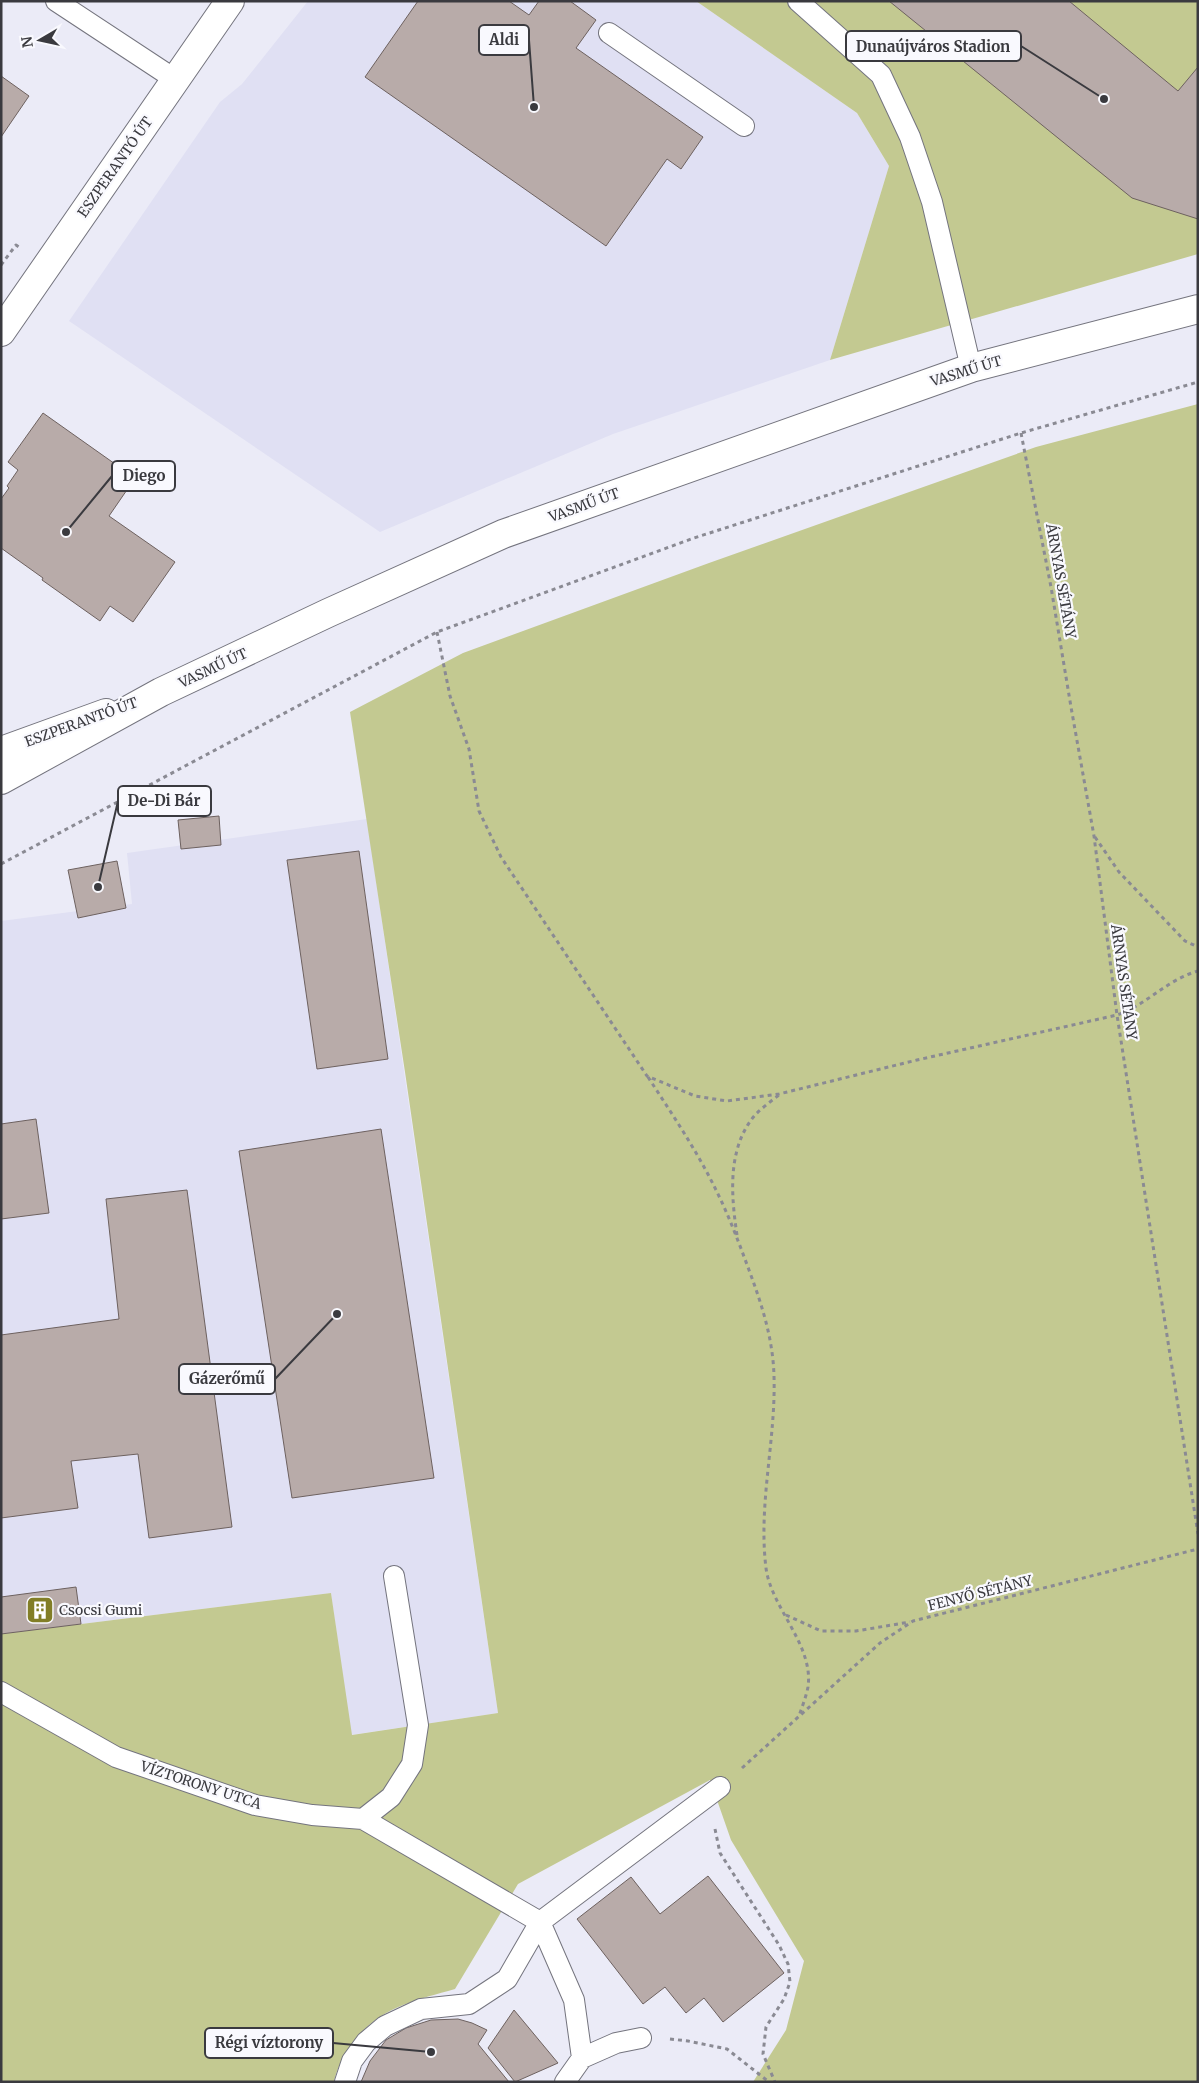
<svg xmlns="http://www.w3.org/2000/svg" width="1199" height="2083" font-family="Merriweather,serif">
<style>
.built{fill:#e0e0f3}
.green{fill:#c3c991}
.building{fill:#b8aba9;stroke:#6d615f}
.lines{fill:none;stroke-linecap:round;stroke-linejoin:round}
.lane-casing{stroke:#74747e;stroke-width:22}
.street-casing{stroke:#74747e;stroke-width:30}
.secondary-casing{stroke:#74747e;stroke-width:30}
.path{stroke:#8a8a93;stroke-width:3;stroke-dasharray:4 4;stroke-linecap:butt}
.lane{stroke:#fff;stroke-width:20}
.street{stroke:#fff;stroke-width:28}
.secondary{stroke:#fff;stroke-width:28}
.labels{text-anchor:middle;stroke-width:4.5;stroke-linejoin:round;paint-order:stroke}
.street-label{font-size:14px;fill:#3a3a3f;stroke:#f9f9fe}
.poi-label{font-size:14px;fill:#3a3a3f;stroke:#f9f9fe;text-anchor:start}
.leader{fill:none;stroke:#3a3a3f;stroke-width:2}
.callout-dot{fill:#3a3a3f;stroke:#f9f9fe;stroke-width:2}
.callout{fill:#f9f9fe;stroke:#3a3a3f;stroke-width:2}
.callout-label{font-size:15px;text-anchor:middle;font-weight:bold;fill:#3a3a3f}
</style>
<rect width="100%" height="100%" fill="#ebebf7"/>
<!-- built -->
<path class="built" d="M 308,1 L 696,1 L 857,113 L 889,166 L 830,360 L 613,434 L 380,532 L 69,321 L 220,102 L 242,84 Z
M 367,819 L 498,1713 L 351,1735 L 331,1593 L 1,1634 L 1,921 L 132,904 L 127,853 Z"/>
<!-- green -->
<path class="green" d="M 696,1 L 1198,1 L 1198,254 L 830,360 L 889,166 L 857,113 Z
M 1198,404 L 1198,2082 L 753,2082 L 786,2030 L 804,1961 L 731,1840 L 710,1780 L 518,1884 L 455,1989 C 413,2001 376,2008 350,2047 C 343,2057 336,2070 334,2082 L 1,2082 L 1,1634 L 331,1593 L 352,1735 L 498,1713 L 405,1072 L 350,712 L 463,653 L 709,563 L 1036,447 Z"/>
<!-- building -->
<path class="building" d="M 418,1 L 509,1 L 529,15 L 539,1 L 570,1 L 596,20 L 576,48 L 703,137 L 681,169 L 667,159 L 606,246 L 365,77 Z
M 889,1 L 1069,1 L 1178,91 L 1198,67 L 1198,219 L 1132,198 Z
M 1,76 L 29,96 L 1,137 Z
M 43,413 L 125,471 L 131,484 L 109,516 L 175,562 L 133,622 L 110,606 L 100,621 L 42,580 L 43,578 L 1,548 L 1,499 L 9,488 L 7,486 L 18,470 L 8,462 Z
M 219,816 L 221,845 L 181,849 L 178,820 Z
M 359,851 L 388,1059 L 317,1069 L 287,860 Z
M 117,861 L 126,908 L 78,918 L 68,870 Z
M 36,1119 L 49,1213 L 1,1219 L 1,1124 Z
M 381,1129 L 434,1478 L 292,1498 L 239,1151 Z
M 187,1190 L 232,1527 L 149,1538 L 138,1454 L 71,1461 L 78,1508 L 1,1518 L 1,1335 L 119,1319 L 106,1199 Z
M 76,1587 L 81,1624 L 1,1634 L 1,1597 Z
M 708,1876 L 784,1973 L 723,2022 L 704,1998 L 686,2013 L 665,1987 L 643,2004 L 577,1919 L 631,1877 L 660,1914 Z
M 514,2010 L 558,2063 L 515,2082 L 488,2048 Z
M 458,2019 L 472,2023 L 487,2030 L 478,2044 L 509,2082 L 361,2082 L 370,2061 L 386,2040 L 406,2028 L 431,2020 Z"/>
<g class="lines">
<!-- lane casing -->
<g class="lane-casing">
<path id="lane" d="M 56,1 L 176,80
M 798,1 L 881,75 L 910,137 L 932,202 L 971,368
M 609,33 L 744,126
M 1,1692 L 116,1757 L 255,1805 L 312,1815 L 363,1819 L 540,1922
M 363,1819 L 391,1797 L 412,1764 L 418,1725 L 394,1576
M 540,1922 L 574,2000 L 582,2058 L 565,2082
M 582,2058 L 616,2043 L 641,2038
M 345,2082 L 352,2061 L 366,2042 L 385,2026 L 421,2009 L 469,2004 L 507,1979 L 540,1922 L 720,1787"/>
</g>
<!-- street casing -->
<g class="street-casing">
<path id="street" d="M 1,332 L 230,1
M 1,751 L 106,713"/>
</g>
<!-- secondary casing -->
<g class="secondary-casing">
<path id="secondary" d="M 1,780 L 161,692 L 328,613 L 503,534 L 971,368 L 1198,309"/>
</g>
<!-- path -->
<path class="path" d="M 1,265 L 16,245 L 19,247
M 1021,433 L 1051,587 L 1071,707 L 1094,836 L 1117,1015 L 1198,1534
M 437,632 L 450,696 L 469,749 L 479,811 L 501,857 L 647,1076 L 695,1096 L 727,1101 L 779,1094 L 917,1060 L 1117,1015 C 1147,1005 1166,980 1198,971
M 1095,837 L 1119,872 L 1185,941 L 1198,947
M 1,864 L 437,632 L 694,538 L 1021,433 L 1198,382
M 648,1077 C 672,1114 697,1151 716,1190 C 729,1216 739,1243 749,1270 C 762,1305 773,1339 774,1376 C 776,1440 758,1504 766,1568 C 771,1608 814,1645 808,1687 C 806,1697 802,1707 799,1716
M 737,1235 C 731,1195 727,1148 755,1115 C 762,1108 771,1101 779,1095
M 786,1615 L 821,1631 L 856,1631 L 910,1622
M 742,1768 L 880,1643 L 913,1621 L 1198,1549
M 715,1829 L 720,1853 L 779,1945 L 788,1964 L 790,1982 L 784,1999 L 766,2027 L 763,2054 L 775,2082
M 670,2039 L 688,2041 L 727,2049 L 769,2082"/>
<!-- lane -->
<use href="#lane" class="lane"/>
<!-- street -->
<use href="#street" class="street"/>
<!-- secondary -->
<use href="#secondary" class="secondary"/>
</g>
<!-- icons -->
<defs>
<g id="building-square" transform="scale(1.4375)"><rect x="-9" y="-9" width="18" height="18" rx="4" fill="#827e26" stroke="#f9f9fe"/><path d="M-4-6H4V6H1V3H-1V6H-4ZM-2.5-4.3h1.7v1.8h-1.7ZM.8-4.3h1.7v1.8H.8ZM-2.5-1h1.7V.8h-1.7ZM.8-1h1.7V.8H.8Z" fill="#fff"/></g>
</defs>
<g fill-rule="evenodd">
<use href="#building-square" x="40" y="1610"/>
</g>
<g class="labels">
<!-- street labels -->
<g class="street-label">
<text transform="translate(115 167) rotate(-55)" y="5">ESZPERANTÓ ÚT</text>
<text transform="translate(966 371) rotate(-17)" y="5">VASMŰ ÚT</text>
<text transform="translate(584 505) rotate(-20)" y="5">VASMŰ ÚT</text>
<text transform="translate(1061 581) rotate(80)" y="5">ÁRNYAS SÉTÁNY</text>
<text transform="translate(213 668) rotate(-25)" y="5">VASMŰ ÚT</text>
<text transform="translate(81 722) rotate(-20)" y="5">ESZPERANTÓ ÚT</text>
<text transform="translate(1124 982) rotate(82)" y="5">ÁRNYAS SÉTÁNY</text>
<text transform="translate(980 1593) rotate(-14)" y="5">FENYŐ SÉTÁNY</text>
<text transform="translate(201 1785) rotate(18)" y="5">VÍZTORONY UTCA</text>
</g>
<!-- poi labels -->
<g class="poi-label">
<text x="59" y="1615">Csocsi Gumi</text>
</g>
</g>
<!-- callouts -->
<path class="leader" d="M534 107L529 40M1104 99L1021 46M66 532L112 476M98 887L118 801M337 1314L275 1379M431 2052L333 2043"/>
<g class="callout-dot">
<circle cx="534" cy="107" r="5"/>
<circle cx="1104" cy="99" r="5"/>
<circle cx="66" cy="532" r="5"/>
<circle cx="98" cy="887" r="5"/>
<circle cx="337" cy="1314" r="5"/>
<circle cx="431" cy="2052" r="5"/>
</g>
<g class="callout">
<rect x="479" y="25" width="50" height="30" rx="5"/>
<rect x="846" y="31" width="175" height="30" rx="5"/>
<rect x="112" y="461" width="63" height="30" rx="5"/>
<rect x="118" y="786" width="93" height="30" rx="5"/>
<rect x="179" y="1364" width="96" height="30" rx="5"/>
<rect x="205" y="2028" width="128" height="30" rx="5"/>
</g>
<g class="callout-label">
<text x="504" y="45">Aldi</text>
<text x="933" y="52">Dunaújváros Stadion</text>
<text x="144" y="481">Diego</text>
<text x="164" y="806">De-Di Bár</text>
<text x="227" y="1384">Gázerőmű</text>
<text x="269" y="2048">Régi víztorony</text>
</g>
<!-- border -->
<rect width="1199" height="2083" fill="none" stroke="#3a3a3f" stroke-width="5"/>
<!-- north arrow -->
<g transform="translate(40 40) rotate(261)" stroke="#f9f9fe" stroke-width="4" paint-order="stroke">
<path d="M0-4L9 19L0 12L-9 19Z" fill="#3a3a3f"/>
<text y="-8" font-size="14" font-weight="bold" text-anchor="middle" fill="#3a3a3f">N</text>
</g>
</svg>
